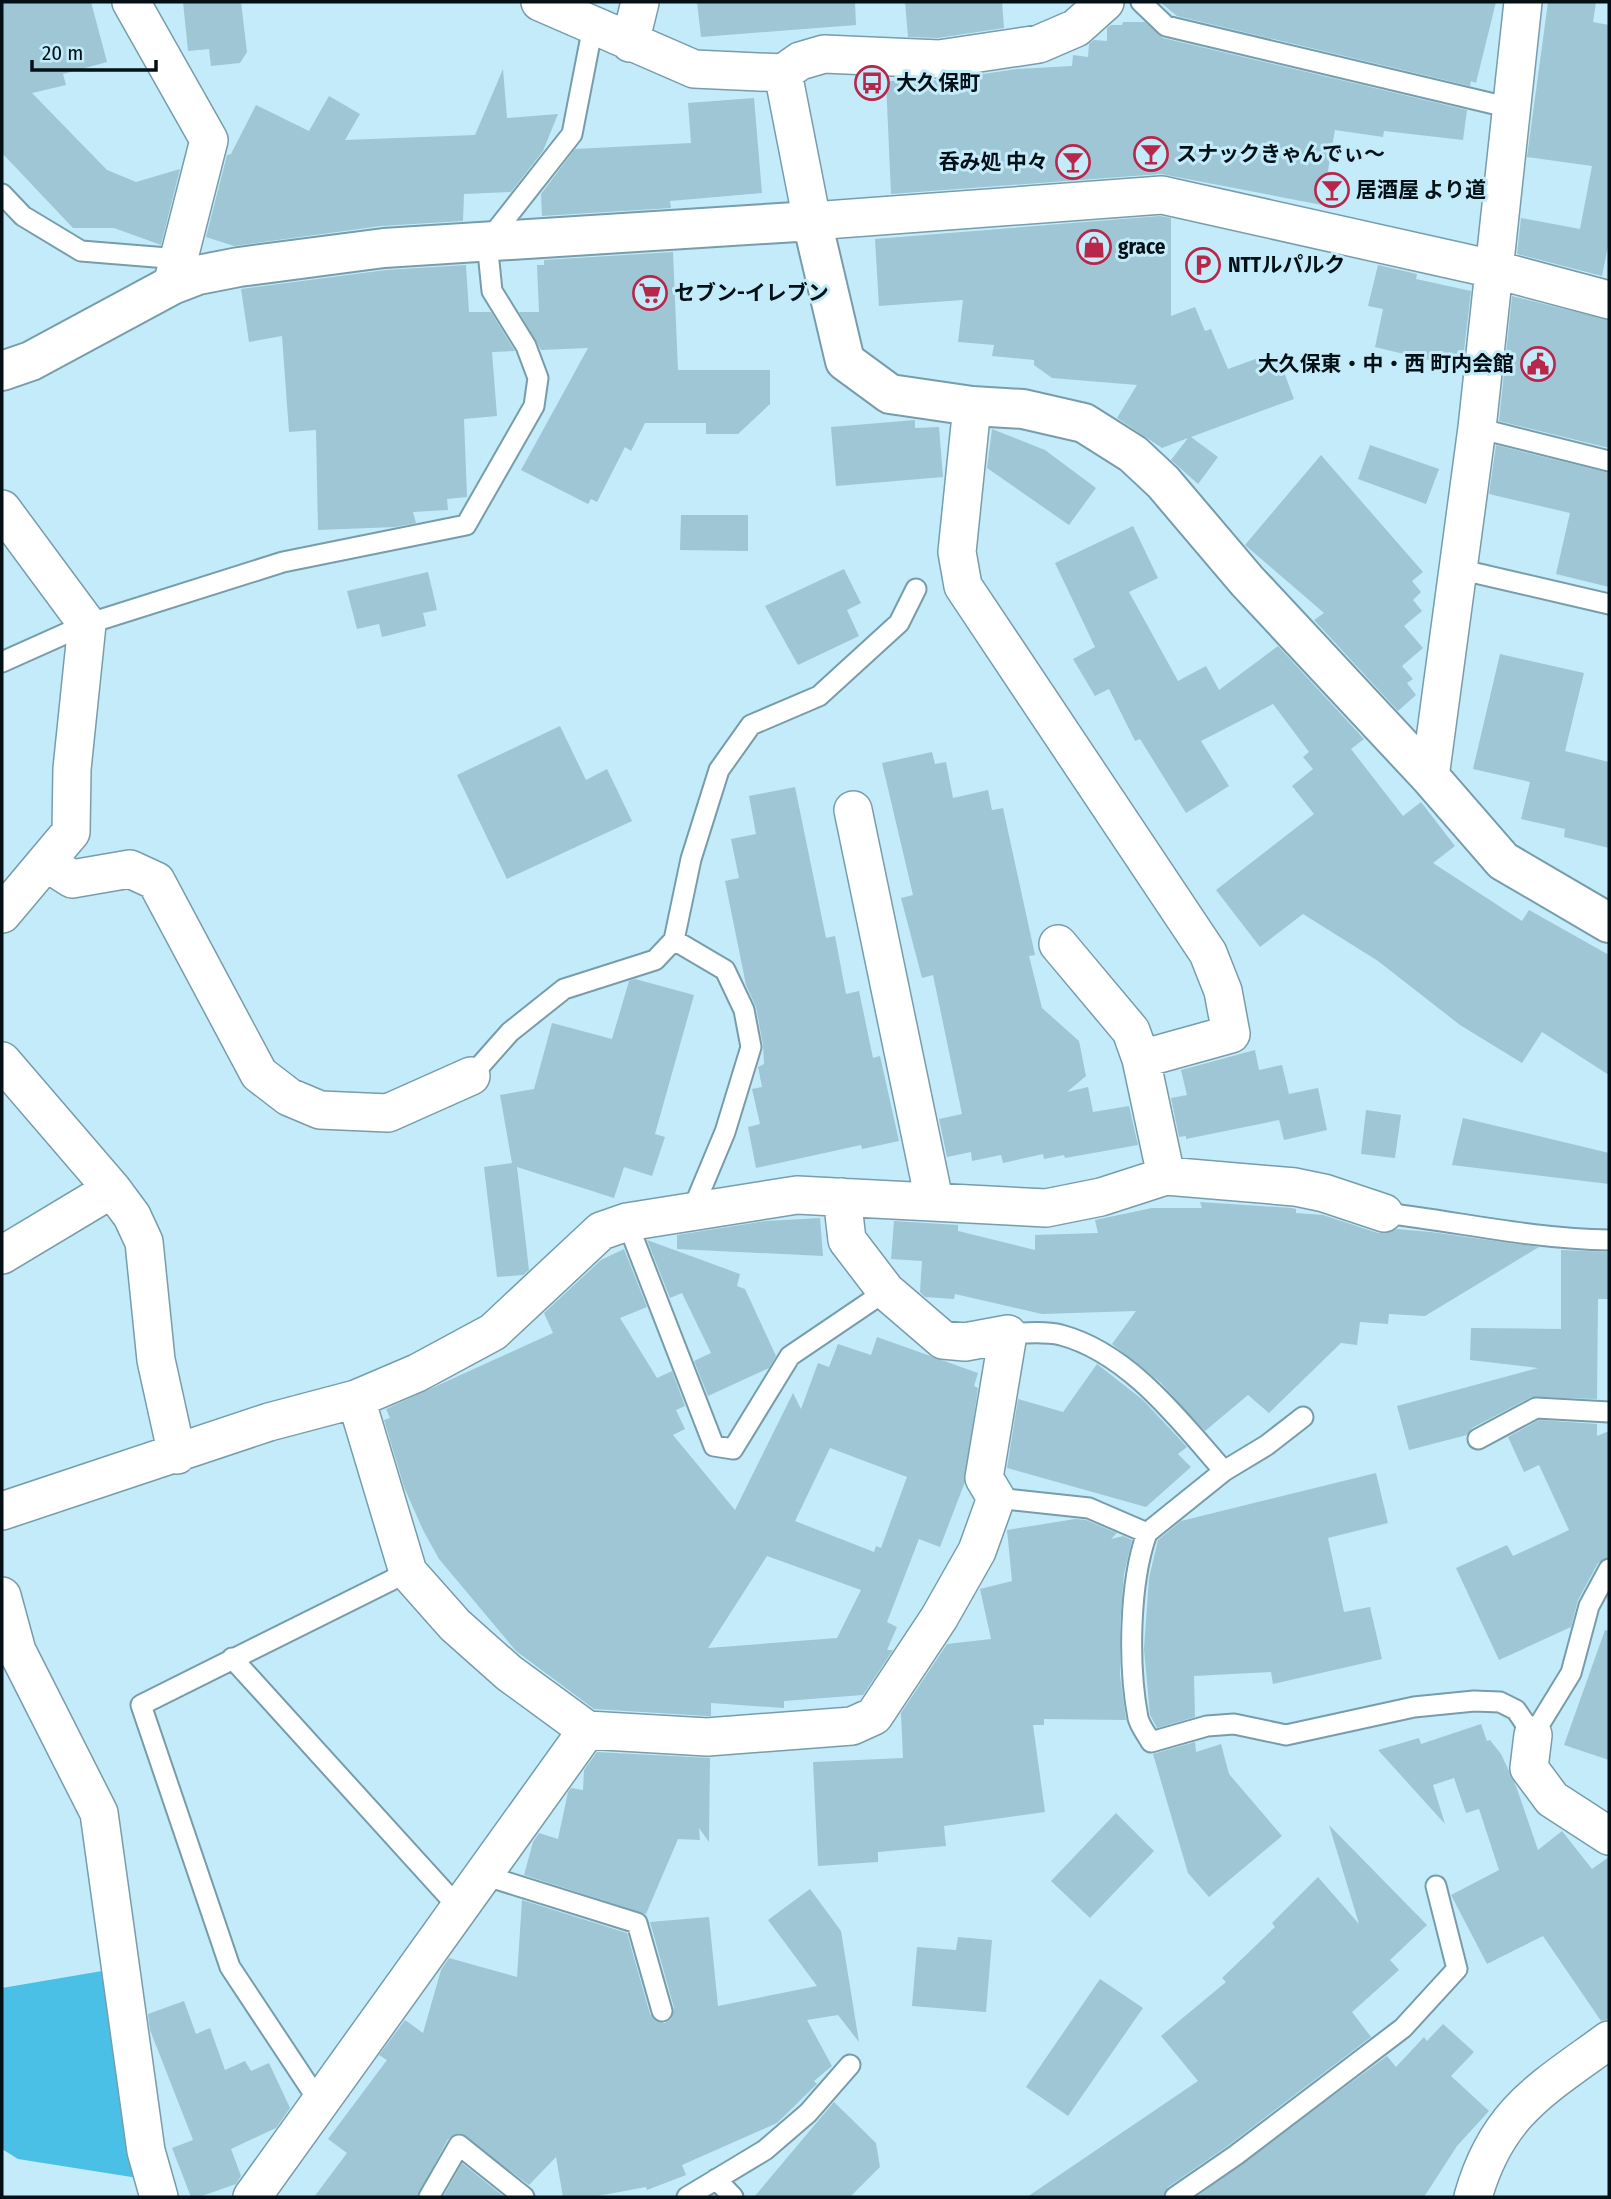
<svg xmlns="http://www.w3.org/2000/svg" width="1611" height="2199" font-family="'Fira Sans Condensed','Noto Sans JP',sans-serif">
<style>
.green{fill:#4bc0e6}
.building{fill:#9fc6d5;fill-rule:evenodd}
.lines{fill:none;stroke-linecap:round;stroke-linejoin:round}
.service-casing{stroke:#779dab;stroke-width:23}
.minor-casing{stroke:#779dab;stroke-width:40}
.tertiary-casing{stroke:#779dab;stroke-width:42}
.service{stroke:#fff;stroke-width:19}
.minor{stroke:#fff;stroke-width:37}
.tertiary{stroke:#fff;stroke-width:38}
.labels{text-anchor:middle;stroke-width:6;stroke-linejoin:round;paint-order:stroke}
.poi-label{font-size:21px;font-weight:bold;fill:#031116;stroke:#c3ebfa;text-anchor:start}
</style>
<rect width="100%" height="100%" fill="#c3ebfa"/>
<!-- green -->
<path class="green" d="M 108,1970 L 138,2178 L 18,2159 L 2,2149 L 2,1988 Z"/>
<!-- building -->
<path class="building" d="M 2,2 L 91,2 L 107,62 L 63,74 L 66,85 L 32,93 L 107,170 L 136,182 L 180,169 L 161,245 L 114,228 L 73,228 L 2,153 Z
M 183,2 L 241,2 L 247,52 L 240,63 L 211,66 L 209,49 L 188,51 Z
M 697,2 L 855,2 L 856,25 L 701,37 Z
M 905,2 L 1002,2 L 1004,28 L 938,38 L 908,37 Z
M 1160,2 L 1496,2 L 1476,83 L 1471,81 L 1470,86 L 1177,16 Z
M 1548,2 L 1596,2 L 1593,22 L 1609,25 L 1609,241 L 1602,276 L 1517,254 L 1521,218 L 1580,229 L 1592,166 L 1527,157 Z
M 1123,22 L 1145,22 L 1163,38 L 1467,110 L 1463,140 L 1384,131 L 1383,137 L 1335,130 L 1322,205 L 1161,174 L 891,194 L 886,81 L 942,80 L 1017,69 L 1072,66 L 1073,55 L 1088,57 L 1089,44 L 1094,40 L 1107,41 L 1107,28 L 1111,25 L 1122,25 Z
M 503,69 L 507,118 L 558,114 L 543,151 L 511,192 L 464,194 L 463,221 L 381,226 L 234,246 L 206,237 L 227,155 L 231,154 L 256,105 L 309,131 L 329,96 L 360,114 L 345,140 L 475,135 Z
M 754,98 L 762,193 L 670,201 L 671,208 L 542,216 L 541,194 L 575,149 L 691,143 L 688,103 Z
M 1160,216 L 1171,218 L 1171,316 L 1195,307 L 1205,331 L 1211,329 L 1228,369 L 1261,357 L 1266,370 L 1281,364 L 1294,399 L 1191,437 L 1218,457 L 1198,484 L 1171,460 L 1188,438 L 1162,448 L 1117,418 L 1137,385 L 1052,378 L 1034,365 L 1034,360 L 992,356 L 994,345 L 958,342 L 963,300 L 879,306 L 875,239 Z
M 673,252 L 678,370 L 770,370 L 770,404 L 738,434 L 706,434 L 706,423 L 645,423 L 631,451 L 625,447 L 597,502 L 591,499 L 588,504 L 521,470 L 588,348 L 541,350 L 519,312 L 539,312 L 537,265 L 544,265 L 544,260 Z
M 466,265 L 469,312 L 491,312 L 515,351 L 492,352 L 497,416 L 464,419 L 467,497 L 447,499 L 448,510 L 413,512 L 416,523 L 395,527 L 318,530 L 316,430 L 289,432 L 282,336 L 249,342 L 241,289 L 386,270 Z
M 1378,265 L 1417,274 L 1416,279 L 1471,291 L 1462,368 L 1375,347 L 1383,309 L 1368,306 Z
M 1512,296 L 1609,320 L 1609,448 L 1499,421 Z
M 915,420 L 915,428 L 939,427 L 943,477 L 836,486 L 831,427 Z
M 992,429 L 1045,450 L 1096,488 L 1069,525 L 987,468 Z
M 1370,445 L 1439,469 L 1426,504 L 1358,479 Z
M 1496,445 L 1609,473 L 1609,587 L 1556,574 L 1570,513 L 1489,494 Z
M 1321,455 L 1423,572 L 1412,581 L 1421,592 L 1413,600 L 1422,611 L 1404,626 L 1423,648 L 1402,666 L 1413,679 L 1407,683 L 1416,695 L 1398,711 L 1314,620 L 1324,613 L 1245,545 Z
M 681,515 L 748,515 L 748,551 L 680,550 Z
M 1133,526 L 1158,578 L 1129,592 L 1178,681 L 1206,666 L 1219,690 L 1278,646 L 1364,739 L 1351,749 L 1403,816 L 1421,802 L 1455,846 L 1433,863 L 1522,921 L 1529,910 L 1609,955 L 1609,1075 L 1542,1032 L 1522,1063 L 1460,1025 L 1378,961 L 1303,914 L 1260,947 L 1216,890 L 1314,814 L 1292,786 L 1313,769 L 1303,757 L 1309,752 L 1273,704 L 1201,741 L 1229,786 L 1186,813 L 1140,739 L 1135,741 L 1109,689 L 1095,696 L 1073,659 L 1095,647 L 1055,563 Z
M 844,569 L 861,603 L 847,610 L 859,636 L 798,665 L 765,606 Z
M 428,572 L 437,610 L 423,613 L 426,626 L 382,637 L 379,624 L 357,629 L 347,591 Z
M 1500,654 L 1584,673 L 1565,751 L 1609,762 L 1609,848 L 1564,837 L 1565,829 L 1521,819 L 1530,782 L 1473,769 Z
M 560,726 L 586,780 L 607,769 L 632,821 L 507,879 L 457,775 Z
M 932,752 L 935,764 L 946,762 L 953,798 L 988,790 L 992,810 L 1003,808 L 1035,955 L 1029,956 L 1042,1008 L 1079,1041 L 1086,1076 L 1067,1092 L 1088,1087 L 1093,1112 L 1129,1106 L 1138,1145 L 1065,1158 L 1064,1155 L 1044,1159 L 1043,1154 L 1003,1163 L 1001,1155 L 972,1161 L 971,1152 L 947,1157 L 939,1119 L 962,1114 L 933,975 L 922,978 L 901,898 L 913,895 L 882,763 Z
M 795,787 L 826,938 L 835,936 L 846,994 L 859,991 L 873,1058 L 880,1056 L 899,1141 L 862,1149 L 861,1145 L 756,1168 L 748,1127 L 760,1124 L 752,1089 L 762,1087 L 758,1067 L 764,1064 L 763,1045 L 756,1007 L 746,985 L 725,881 L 739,878 L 731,839 L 756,834 L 749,796 Z
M 635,979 L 694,995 L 655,1134 L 665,1137 L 652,1176 L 624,1167 L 614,1198 L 517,1167 L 529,1270 L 523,1275 L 497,1277 L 484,1167 L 512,1163 L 500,1095 L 534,1089 L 552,1023 L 612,1039 L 629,981 Z
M 1255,1050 L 1259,1070 L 1282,1065 L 1289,1094 L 1318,1088 L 1327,1130 L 1284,1140 L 1279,1120 L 1186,1139 L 1186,1136 L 1179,1137 L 1171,1098 L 1187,1095 L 1181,1070 Z
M 1366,1110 L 1401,1115 L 1395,1158 L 1361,1154 Z
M 1463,1118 L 1609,1153 L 1609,1184 L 1452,1165 Z
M 1200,1202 L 1292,1208 L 1296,1209 L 1296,1213 L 1323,1215 L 1378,1233 L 1397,1229 L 1431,1232 L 1539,1247 L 1425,1316 L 1389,1314 L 1388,1324 L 1360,1322 L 1357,1345 L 1341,1343 L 1269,1413 L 1248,1395 L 1205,1431 L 1160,1382 L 1112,1344 L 1136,1311 L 1042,1314 L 955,1294 L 954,1299 L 925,1297 L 920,1292 L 922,1261 L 891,1259 L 894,1221 L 958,1225 L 958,1231 L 1035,1250 L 1035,1235 L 1098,1233 L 1095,1220 L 1152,1208 L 1202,1208 Z
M 820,1218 L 823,1256 L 677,1249 L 677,1235 L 766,1221 Z
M 647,1240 L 740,1274 L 737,1286 L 745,1289 L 776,1356 L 769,1368 L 708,1396 L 694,1361 L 711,1353 L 682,1293 L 670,1298 Z
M 624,1249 L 647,1307 L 620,1318 L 657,1378 L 672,1371 L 685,1406 L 676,1410 L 685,1429 L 673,1435 L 735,1510 L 793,1393 L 801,1409 L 818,1363 L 829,1367 L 838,1344 L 871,1355 L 877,1337 L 978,1373 L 974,1386 L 978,1388 L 965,1482 L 940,1547 L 919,1539 L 887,1622 L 897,1627 L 887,1650 L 893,1650 L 863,1695 L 784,1701 L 784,1708 L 711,1703 L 711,1716 L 707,1716 L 594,1709 L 516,1651 L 439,1559 L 423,1530 L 404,1487 L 384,1420 L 390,1418 L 386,1409 L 553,1333 L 544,1313 L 601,1260 ZM 830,1448 L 907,1477 L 881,1548 L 876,1546 L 874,1552 L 795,1521 ZM 767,1556 L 861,1590 L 837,1638 L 708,1648 Z
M 1561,1250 L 1609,1252 L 1609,1299 L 1598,1299 L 1597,1399 L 1531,1397 L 1472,1428 L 1467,1435 L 1409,1450 L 1397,1406 L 1538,1368 L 1470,1360 L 1471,1328 L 1561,1329 Z
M 1097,1364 L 1143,1400 L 1187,1447 L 1178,1454 L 1191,1467 L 1146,1507 L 1007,1468 L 1018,1399 L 1063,1412 Z
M 1539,1420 L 1597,1424 L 1597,1436 L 1609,1431 L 1609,1557 L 1598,1563 L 1578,1600 L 1571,1627 L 1499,1660 L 1456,1568 L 1507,1545 L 1513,1556 L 1569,1530 L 1539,1465 L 1524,1472 L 1508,1437 Z
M 1376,1473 L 1388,1523 L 1328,1538 L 1344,1612 L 1370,1607 L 1382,1659 L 1273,1684 L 1271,1672 L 1194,1676 L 1195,1717 L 1157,1728 L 1150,1715 L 1144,1649 L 1149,1578 L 1158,1540 L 1181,1521 Z
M 1075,1519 L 1086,1520 L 1117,1533 L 1111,1539 L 1123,1536 L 1132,1540 L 1124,1574 L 1120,1624 L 1120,1675 L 1126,1720 L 1044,1719 L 1044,1725 L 1033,1725 L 1045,1812 L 944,1826 L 946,1846 L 878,1852 L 878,1862 L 818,1866 L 813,1762 L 903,1758 L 901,1713 L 947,1644 L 991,1639 L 980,1589 L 1012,1581 L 1007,1530 Z
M 1605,1630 L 1609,1631 L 1609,1760 L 1564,1745 Z
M 1481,1724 L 1487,1741 L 1490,1740 L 1501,1754 L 1516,1786 L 1538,1850 L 1562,1831 L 1592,1869 L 1609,1857 L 1609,2019 L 1601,2021 L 1543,1936 L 1487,1964 L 1451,1895 L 1499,1870 L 1479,1809 L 1466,1813 L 1454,1778 L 1433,1785 L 1445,1824 L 1378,1750 L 1419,1738 L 1421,1744 Z
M 1195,1742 L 1196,1752 L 1221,1744 L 1229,1774 L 1282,1836 L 1209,1897 L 1188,1873 L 1153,1754 Z
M 597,1752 L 710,1758 L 709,1842 L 699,1828 L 700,1840 L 678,1839 L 646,1914 L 524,1875 L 533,1842 L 539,1833 L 558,1839 L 568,1792 L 571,1788 L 583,1790 L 584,1770 Z
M 1116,1813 L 1154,1851 L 1090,1918 L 1051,1881 Z
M 1329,1825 L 1427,1925 L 1390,1960 L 1399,1970 L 1352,2012 L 1371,2037 L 1229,2145 L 1168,2187 L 1163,2197 L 1027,2197 L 1198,2081 L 1161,2036 L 1226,1982 L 1222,1978 L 1275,1927 L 1272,1923 L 1318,1877 L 1359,1924 Z
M 810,1889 L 841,1931 L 859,2042 L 838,2015 L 807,2020 L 832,2066 L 814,2081 L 817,2084 L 777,2123 L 682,2165 L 686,2175 L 647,2190 L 646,2187 L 592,2197 L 563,2197 L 556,2157 L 529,2185 L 459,2133 L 448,2139 L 417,2197 L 314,2197 L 347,2153 L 328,2139 L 387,2060 L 379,2055 L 405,2020 L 423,2033 L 441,1970 L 449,1958 L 517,1977 L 522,1900 L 627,1933 L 650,2014 L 654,2020 L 665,2023 L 671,2019 L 674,2008 L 650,1922 L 709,1917 L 718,2006 L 817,1986 L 768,1920 Z
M 958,1937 L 992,1940 L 986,2012 L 912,2006 L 917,1947 L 956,1950 Z
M 1100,1979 L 1143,2008 L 1068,2116 L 1026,2087 Z
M 184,2001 L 196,2034 L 210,2028 L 225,2070 L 245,2061 L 251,2071 L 269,2063 L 290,2108 L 276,2128 L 231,2149 L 241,2176 L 236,2184 L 199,2197 L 191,2197 L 172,2148 L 193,2140 L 150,2030 L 148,2014 Z
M 1443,2024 L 1474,2052 L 1451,2076 L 1489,2111 L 1457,2146 L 1424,2197 L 1196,2197 L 1387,2056 L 1396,2067 L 1424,2037 L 1427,2041 Z
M 834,2102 L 876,2143 L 880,2167 L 850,2197 L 754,2197 Z
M 462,2163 L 503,2196 L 502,2197 L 443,2197 Z"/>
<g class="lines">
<!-- service casing -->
<g class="service-casing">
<path id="service" d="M 1141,2 L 1166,26 L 1511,108
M 2,194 L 23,216 L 81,251 L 180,259
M 1477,428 L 1609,461
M 1458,569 L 1609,604
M 2,662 L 87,624 L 283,562 L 466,525 L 534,406 L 538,378 L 526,346 L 492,291 L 487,242 L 572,134 L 593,26
M 674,940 L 691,859 L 719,770 L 751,725 L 819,696 L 899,623 L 916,589
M 471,1076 L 510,1032 L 564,989 L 655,960 L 674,940 L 725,970 L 744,1010 L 751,1047 L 725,1132 L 692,1211
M 1384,1213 C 1460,1222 1533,1239 1609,1240
M 627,1222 L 714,1446 L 733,1449 L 790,1356 L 886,1291
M 1008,1334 C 1025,1333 1044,1331 1061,1335 C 1129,1353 1180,1421 1224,1471
M 1478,1439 L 1536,1408 L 1609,1412
M 996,1498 L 1089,1508 L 1147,1533 C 1129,1583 1128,1665 1138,1718 C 1140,1726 1147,1735 1151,1742 L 1207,1726 L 1234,1724 L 1286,1735 L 1414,1707 L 1474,1701 L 1500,1702 L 1516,1710 L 1533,1735 L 1571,1673 L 1589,1606 L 1609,1569
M 1147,1533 L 1224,1471 L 1267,1445 L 1303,1417
M 232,1658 L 459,1908
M 483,1875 L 637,1923 L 662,2011
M 320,2103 L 230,1967 L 141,1705 L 408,1572
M 716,2179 L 733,2197
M 429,2197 L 459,2145 L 524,2197
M 687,2197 L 765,2150 L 808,2113 L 850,2065
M 1175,2197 L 1236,2155 L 1403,2028 L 1457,1969 L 1436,1886"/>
</g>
<!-- minor casing -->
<g class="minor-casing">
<path id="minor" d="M 131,2 L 209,140 L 172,285
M 540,2 L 694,69 L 783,73 L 800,61 L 824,54 L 939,59 L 1039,44 L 1076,28 L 1105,2
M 630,43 L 640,2
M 783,73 L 812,221 L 1162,195 L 1493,269 L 1609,300
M 972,406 L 957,552 L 963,586 L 1208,953 L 1223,991 L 1231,1034 L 1141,1059
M 2,509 L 87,624 L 72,769 L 71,832 L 2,914
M 1430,777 L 1477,428 L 1523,2
M 853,810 L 934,1200
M 47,863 L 72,879 L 130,869 L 156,881 L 259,1074 L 289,1097 L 320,1110 L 388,1113 L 471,1076
M 1058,944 L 1131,1031 L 1141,1059 L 1166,1176
M 2,1061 L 112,1189 L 132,1216 L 144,1242 L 156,1360 L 177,1455
M 2,1255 L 112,1189
M 356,1399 L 408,1572 L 455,1625 L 509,1673 L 587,1730 L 707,1737 L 852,1726 L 874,1716 L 939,1618 L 977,1551 L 996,1498 L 984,1478 L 1008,1334 L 965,1342 L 943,1340 L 886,1291 L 847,1240 L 842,1197
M 2,1511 L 269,1422 L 356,1399 L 417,1373 L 493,1332 L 601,1231 L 627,1222 L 797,1195 L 1046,1208 L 1101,1197 L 1166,1176 L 1295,1187 L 1324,1193 L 1384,1213
M 2,1596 L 17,1651 L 99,1813 L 146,2151 L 159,2197
M 1533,1735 L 1529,1768 L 1552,1799 L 1609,1836
M 252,2197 L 587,1730
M 1473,2197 C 1497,2112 1542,2089 1609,2040"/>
</g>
<!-- tertiary casing -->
<g class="tertiary-casing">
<path id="tertiary" d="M 2,371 L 31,361 L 172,285 L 198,275 L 239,267 L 384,248 L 812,221 L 845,361 L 890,394 L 972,406 L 1023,409 L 1084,423 L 1133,454 L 1163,482 L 1247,581 L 1430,777 L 1503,861 L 1609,923"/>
</g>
<!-- service -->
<use href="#service" class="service"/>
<!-- minor -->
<use href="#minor" class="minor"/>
<!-- tertiary -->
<use href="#tertiary" class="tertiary"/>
</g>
<!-- icons -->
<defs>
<g id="bus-ring" transform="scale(1.75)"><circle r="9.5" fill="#c3ebfa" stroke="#b82649" stroke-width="1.5"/><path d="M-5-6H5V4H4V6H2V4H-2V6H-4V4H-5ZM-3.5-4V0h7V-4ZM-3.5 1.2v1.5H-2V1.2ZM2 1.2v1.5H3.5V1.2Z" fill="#b82649"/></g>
<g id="bar-ring" transform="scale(1.75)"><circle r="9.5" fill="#c3ebfa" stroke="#b82649" stroke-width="1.5"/><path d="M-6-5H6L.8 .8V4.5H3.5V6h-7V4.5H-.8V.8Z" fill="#b82649"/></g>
<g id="shop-ring" transform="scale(1.75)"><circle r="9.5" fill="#c3ebfa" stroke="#b82649" stroke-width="1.5"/><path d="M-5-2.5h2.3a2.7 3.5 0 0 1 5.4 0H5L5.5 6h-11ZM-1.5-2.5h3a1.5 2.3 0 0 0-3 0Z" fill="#b82649"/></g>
<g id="parking-ring" transform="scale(1.75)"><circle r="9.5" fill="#c3ebfa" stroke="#b82649" stroke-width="1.5"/><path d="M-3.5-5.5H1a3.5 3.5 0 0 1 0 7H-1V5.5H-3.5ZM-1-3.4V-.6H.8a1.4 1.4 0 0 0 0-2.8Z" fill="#b82649"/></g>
<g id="supermarket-ring" transform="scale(1.75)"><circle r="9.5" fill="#c3ebfa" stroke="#b82649" stroke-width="1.5"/><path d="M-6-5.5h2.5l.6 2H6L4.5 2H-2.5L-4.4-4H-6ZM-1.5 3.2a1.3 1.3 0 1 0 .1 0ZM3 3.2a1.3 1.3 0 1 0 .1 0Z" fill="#b82649"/></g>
<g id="civic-ring" transform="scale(1.75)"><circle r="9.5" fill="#c3ebfa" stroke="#b82649" stroke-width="1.5"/><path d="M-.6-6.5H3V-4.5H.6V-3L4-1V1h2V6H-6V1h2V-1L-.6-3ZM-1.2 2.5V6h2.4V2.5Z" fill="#b82649"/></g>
</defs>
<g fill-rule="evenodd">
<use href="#bus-ring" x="872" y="83"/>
<use href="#bar-ring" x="1151" y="154"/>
<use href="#bar-ring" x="1073" y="162"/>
<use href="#bar-ring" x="1332" y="190"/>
<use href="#shop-ring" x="1094" y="247"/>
<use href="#parking-ring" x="1203" y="265"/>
<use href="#supermarket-ring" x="650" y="293"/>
<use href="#civic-ring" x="1538" y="364"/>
</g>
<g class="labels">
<!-- poi labels -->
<g class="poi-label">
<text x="896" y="90">大久保町</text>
<text x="1176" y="161">スナックきゃんでぃ〜</text>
<text x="1048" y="169" text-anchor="end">呑み処 中々</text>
<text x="1356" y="197">居酒屋 より道</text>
<text x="1118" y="254">grace</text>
<text x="1228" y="272">NTTルパルク</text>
<text x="674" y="300">セブン-イレブン</text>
<text x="1514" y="371" text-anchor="end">大久保東・中・西 町内会館</text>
</g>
</g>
<!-- border -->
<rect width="1611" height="2199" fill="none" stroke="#031116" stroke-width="7"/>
<!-- scale -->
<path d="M32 60v10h124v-10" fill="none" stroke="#031116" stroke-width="3.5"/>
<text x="42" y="60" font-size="21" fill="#031116" stroke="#c3ebfa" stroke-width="5" paint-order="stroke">20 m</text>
</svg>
